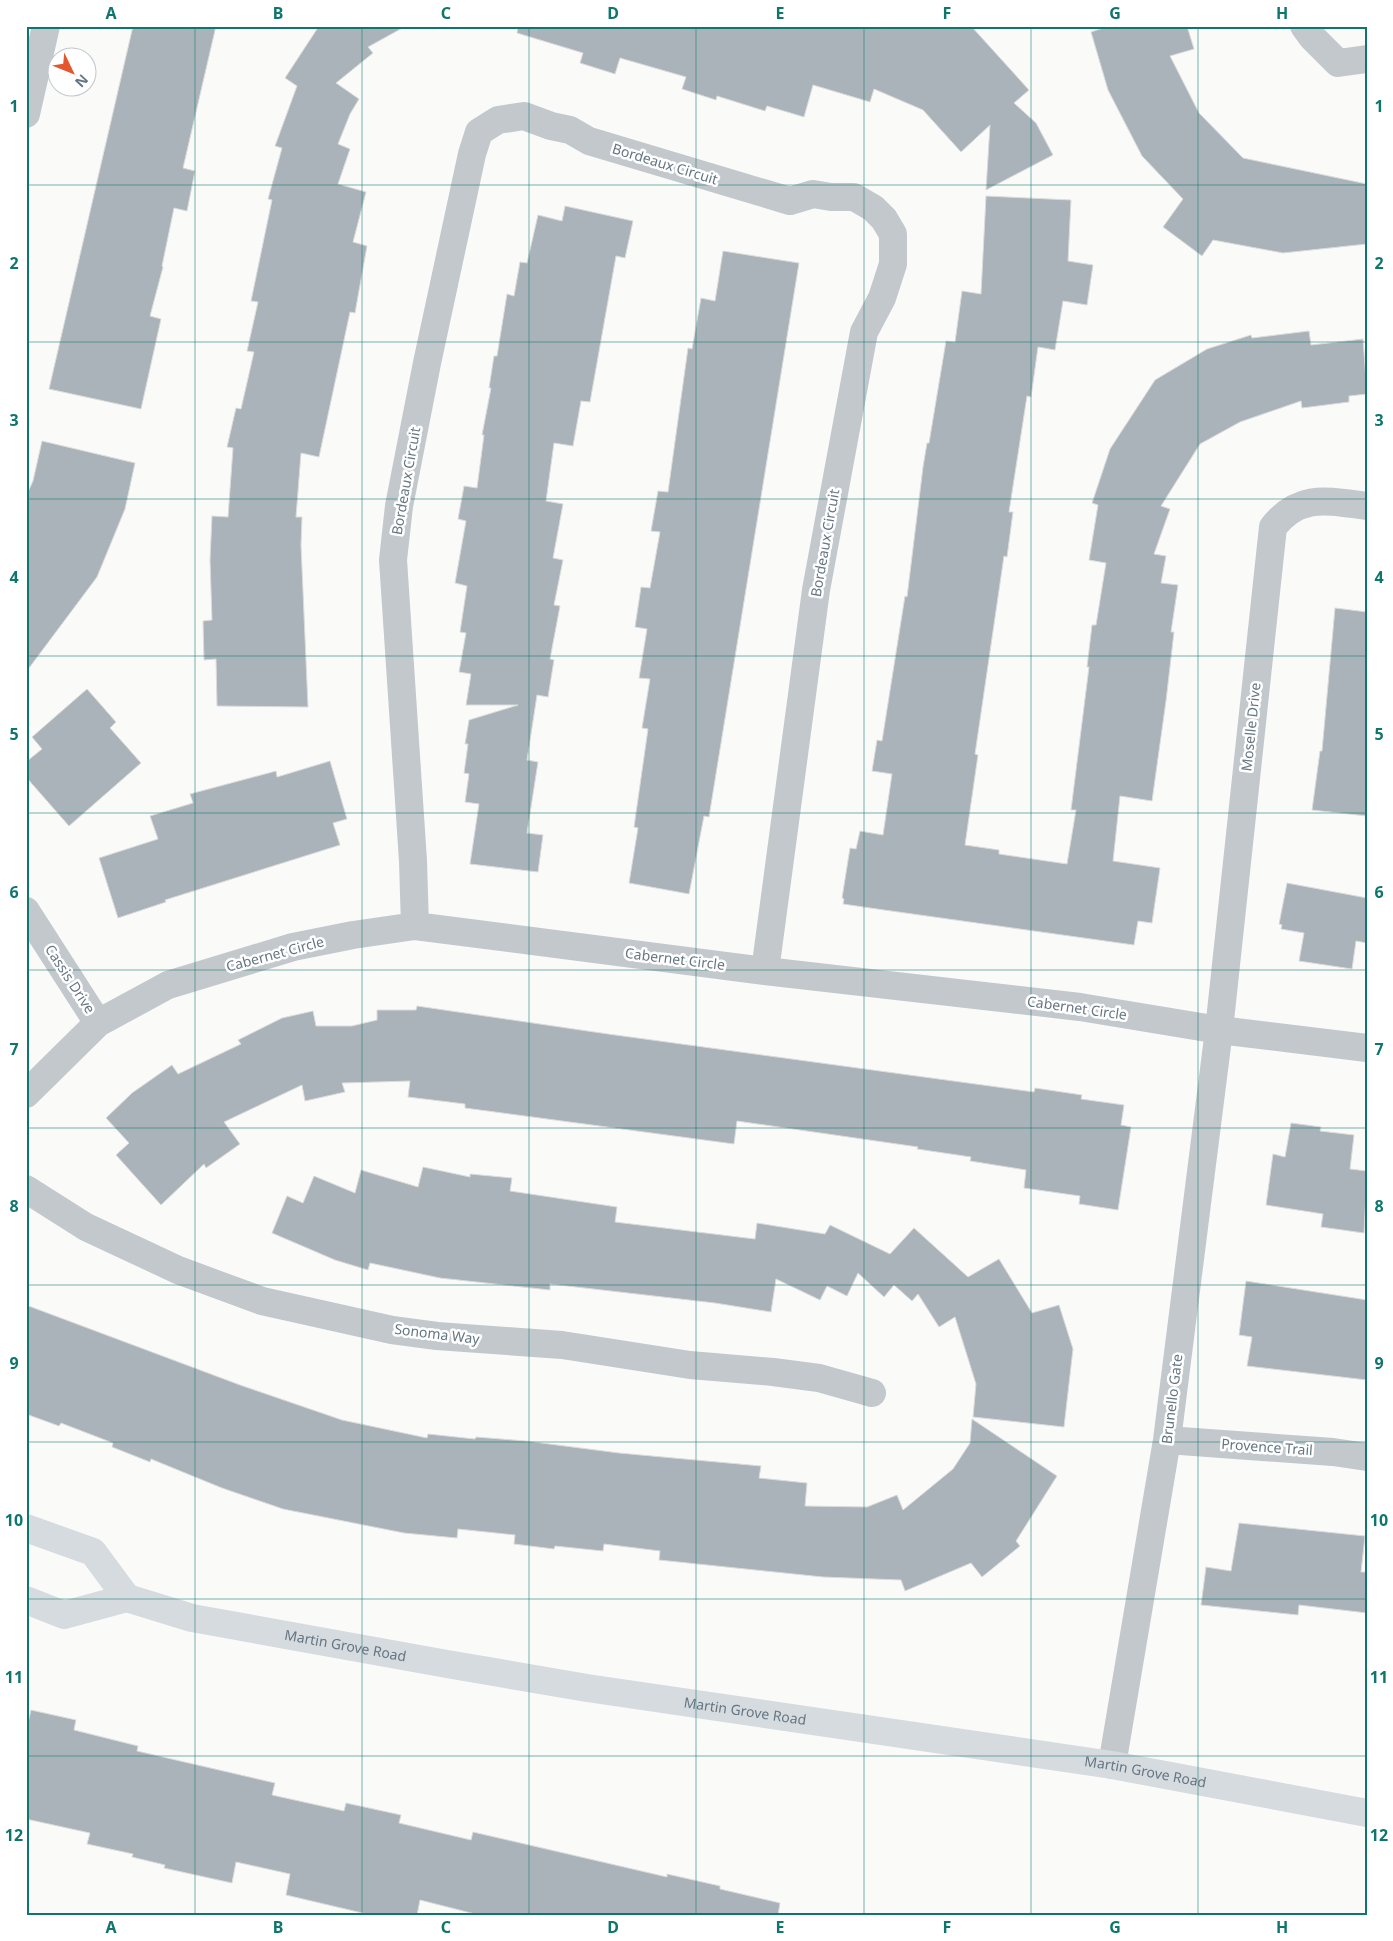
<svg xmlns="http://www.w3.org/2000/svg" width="1393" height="1941" font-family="'Noto Sans',sans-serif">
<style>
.building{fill:#aab3b9;stroke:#dcdcda}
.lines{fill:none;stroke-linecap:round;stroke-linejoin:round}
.minor{stroke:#c3c8cc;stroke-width:28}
.secondary{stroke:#d6dbdf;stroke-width:28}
.grid{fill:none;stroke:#0f766e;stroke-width:1;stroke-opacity:0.55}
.labels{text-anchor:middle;stroke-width:5;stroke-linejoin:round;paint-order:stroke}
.street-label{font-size:14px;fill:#657683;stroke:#fff}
.neatline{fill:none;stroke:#0f766e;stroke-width:2}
.grid-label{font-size:16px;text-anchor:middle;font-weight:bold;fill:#0f766e}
</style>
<rect width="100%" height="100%" fill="#fafaf8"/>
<!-- building -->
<path class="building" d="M 133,26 L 216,26 L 183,168 L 195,171 L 187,211 L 174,208 L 162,266 L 163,267 L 150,316 L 161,319 L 141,409 L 49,389 Z
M 319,26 L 406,26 L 368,47 L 373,53 L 336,83 L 359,99 L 350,114 L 338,144 L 350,149 L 338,184 L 366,192 L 353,242 L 367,246 L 355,313 L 350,312 L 319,457 L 301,453 L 296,517 L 302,517 L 301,545 L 308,707 L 217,706 L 216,659 L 204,660 L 203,621 L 212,620 L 210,560 L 212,516 L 228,517 L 233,448 L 227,447 L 236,408 L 241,409 L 254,352 L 247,351 L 258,302 L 251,301 L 272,200 L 268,199 L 282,148 L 275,146 L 297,86 L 285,78 Z
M 518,26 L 971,26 L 1029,90 L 1014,103 L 1036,123 L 1053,155 L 986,190 L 990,125 L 961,152 L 923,110 L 874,89 L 870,102 L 813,85 L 804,117 L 767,106 L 765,111 L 717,96 L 716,100 L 682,89 L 686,77 L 620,58 L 615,74 L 580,63 L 583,53 L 517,33 Z
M 1109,26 L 1187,26 L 1194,49 L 1170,56 L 1199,113 L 1243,158 L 1367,184 L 1367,244 L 1283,253 L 1213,240 L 1202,256 L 1163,227 L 1183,199 L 1142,156 L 1108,90 L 1091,32 Z
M 986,196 L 1071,200 L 1068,261 L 1093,265 L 1087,305 L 1063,301 L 1055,350 L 1038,347 L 1031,397 L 1027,396 L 1009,512 L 1013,512 L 1007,557 L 1004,556 L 975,754 L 978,755 L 965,845 L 999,850 L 999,854 L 1067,864 L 1076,810 L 1071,810 L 1089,667 L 1087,667 L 1092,625 L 1096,625 L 1106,563 L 1089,560 L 1098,505 L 1092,503 L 1110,449 L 1155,380 L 1207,349 L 1251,335 L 1252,338 L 1309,331 L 1311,345 L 1363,339 L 1367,394 L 1349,396 L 1349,402 L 1302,408 L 1301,401 L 1240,422 L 1200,444 L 1161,506 L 1170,509 L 1154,554 L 1166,556 L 1161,583 L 1178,585 L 1171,632 L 1174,632 L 1166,701 L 1152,801 L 1120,796 L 1113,861 L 1160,868 L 1152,923 L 1138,921 L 1134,945 L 884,910 L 843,904 L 844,899 L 842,898 L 850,848 L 856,849 L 860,831 L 883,835 L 892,774 L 872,771 L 877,740 L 882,741 L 905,596 L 907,597 L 923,467 L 927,443 L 929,443 L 946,341 L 955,342 L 962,291 L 981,294 Z
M 565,206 L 633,221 L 625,258 L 616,256 L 590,402 L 581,401 L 573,446 L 554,443 L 546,501 L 563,504 L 553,558 L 563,560 L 554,605 L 560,606 L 550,659 L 554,660 L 548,697 L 537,695 L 527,760 L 538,762 L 527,833 L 543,835 L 538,872 L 470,864 L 479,804 L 465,802 L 469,774 L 464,773 L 468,744 L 465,744 L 469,720 L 518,705 L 466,705 L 471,674 L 459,672 L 466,633 L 460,632 L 467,586 L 455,583 L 466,521 L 458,519 L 464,486 L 477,488 L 484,435 L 482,435 L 491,388 L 489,388 L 494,356 L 497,356 L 507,294 L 514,296 L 520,262 L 527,263 L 538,215 L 562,221 Z
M 723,251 L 799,263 L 709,817 L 704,816 L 689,894 L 629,883 L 638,828 L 634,827 L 648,729 L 642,728 L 650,679 L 639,678 L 647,629 L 635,627 L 641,587 L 650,588 L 660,532 L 651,531 L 658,491 L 668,492 L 688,348 L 692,349 L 701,298 L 715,301 Z
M 42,441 L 135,463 L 125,509 L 97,577 L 26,672 L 26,496 L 33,481 Z
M 1335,608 L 1367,612 L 1367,816 L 1312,810 L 1320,751 L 1322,751 Z
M 87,689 L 116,722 L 110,728 L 141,763 L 69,826 L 26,777 L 26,762 L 42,749 L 32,737 Z
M 330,761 L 347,819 L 333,823 L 340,845 L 165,900 L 166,902 L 118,918 L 99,858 L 158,839 L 150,816 L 193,803 L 190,794 L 276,771 L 277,777 Z
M 1287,883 L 1367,898 L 1367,943 L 1356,941 L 1352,969 L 1299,961 L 1304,933 L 1281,929 L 1282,925 L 1279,924 Z
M 417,1006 L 608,1034 L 1034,1092 L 1035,1088 L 1082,1095 L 1081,1099 L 1124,1105 L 1121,1125 L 1131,1127 L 1118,1210 L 1079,1204 L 1080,1196 L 1024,1188 L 1026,1170 L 970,1161 L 971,1157 L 917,1149 L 918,1147 L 737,1121 L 734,1144 L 465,1108 L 465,1104 L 408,1097 L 410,1081 L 342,1083 L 345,1092 L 305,1101 L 302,1085 L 224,1122 L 240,1144 L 206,1168 L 204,1164 L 161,1205 L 116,1155 L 129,1143 L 106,1118 L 132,1093 L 172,1065 L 178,1074 L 241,1044 L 238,1040 L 282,1018 L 313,1011 L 316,1026 L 352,1026 L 377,1020 L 377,1010 L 416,1010 Z
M 1291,1123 L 1321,1127 L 1320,1131 L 1354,1135 L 1350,1169 L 1367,1171 L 1364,1233 L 1321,1227 L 1323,1214 L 1266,1205 L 1273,1154 L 1285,1157 Z
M 423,1167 L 470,1177 L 470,1174 L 512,1178 L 510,1191 L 617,1207 L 615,1222 L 755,1239 L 757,1223 L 825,1234 L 830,1225 L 890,1254 L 914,1228 L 968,1277 L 999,1259 L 1032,1313 L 1059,1305 L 1073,1349 L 1064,1427 L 973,1417 L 976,1384 L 955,1317 L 939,1327 L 918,1294 L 912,1301 L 894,1285 L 884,1297 L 858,1273 L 847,1296 L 827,1286 L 820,1300 L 776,1279 L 771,1312 L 715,1303 L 550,1284 L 550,1290 L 440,1278 L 370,1263 L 368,1270 L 335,1260 L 272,1233 L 287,1196 L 303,1203 L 314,1176 L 355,1193 L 361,1170 L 418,1187 Z
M 1246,1281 L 1367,1300 L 1367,1380 L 1247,1366 L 1252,1337 L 1239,1335 Z
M 26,1305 L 240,1385 L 342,1420 L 427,1438 L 428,1434 L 475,1439 L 476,1437 L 526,1441 L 619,1453 L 761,1466 L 759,1478 L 807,1483 L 805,1506 L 867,1507 L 897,1495 L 903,1510 L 953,1469 L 970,1443 L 972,1419 L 1057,1476 L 1016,1541 L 1020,1546 L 982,1577 L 971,1563 L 905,1591 L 901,1580 L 823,1577 L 659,1560 L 660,1551 L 604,1544 L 603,1551 L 555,1546 L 554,1549 L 514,1544 L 515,1535 L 458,1529 L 457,1538 L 404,1533 L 283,1509 L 222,1488 L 151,1459 L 150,1462 L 112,1447 L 113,1443 L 61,1423 L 59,1426 L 26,1414 Z
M 1239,1523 L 1365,1536 L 1361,1572 L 1367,1572 L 1367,1613 L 1299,1605 L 1298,1615 L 1201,1605 L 1206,1567 L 1231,1571 Z
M 31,1710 L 76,1720 L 74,1730 L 138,1746 L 137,1751 L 275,1783 L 272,1795 L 344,1811 L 346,1803 L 401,1815 L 399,1823 L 471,1840 L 473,1832 L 667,1877 L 667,1874 L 720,1886 L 720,1889 L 780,1903 L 778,1915 L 479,1915 L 420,1900 L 417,1915 L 371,1915 L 286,1895 L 290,1874 L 236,1862 L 232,1883 L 164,1868 L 165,1865 L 132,1857 L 133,1854 L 87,1844 L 90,1833 L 26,1819 L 26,1731 Z"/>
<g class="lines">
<!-- minor -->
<path class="minor" d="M 1304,26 L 1312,37 L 1338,63 L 1367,59
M 26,114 L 46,26
M 26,911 L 98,1023
M 415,926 L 413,861 L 393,560 L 399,506 L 427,363 L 472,154 L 479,132 L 498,120 L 524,116 L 551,126 L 570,130 L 589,141 L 790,201 L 813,194 L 831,197 L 854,197 L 873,208 L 884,219 L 893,234 L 893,264 L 882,298 L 864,332 L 816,590 L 765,971
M 26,1094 L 98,1023 L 168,985 L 293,947 L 353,935 L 415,926 L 765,971 L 1080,1007 L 1219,1030 L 1367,1048
M 26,1189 L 86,1227 L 178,1270 L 262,1301 L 392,1330 L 437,1336 L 562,1345 L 690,1365 L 773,1372 L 819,1378 L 872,1393
M 1167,1440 L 1333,1452 L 1367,1457
M 1112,1765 L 1167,1440 L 1219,1030 L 1273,527 C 1300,493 1328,501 1367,506"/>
<!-- secondary -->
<g class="secondary">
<path d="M 26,1528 L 93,1552 L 127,1598"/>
<path id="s1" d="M 26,1600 L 64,1615 L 127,1598 L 192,1618 L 447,1664 L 587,1688 L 1112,1765 L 1367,1813"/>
</g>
</g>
<!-- grid -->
<path class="grid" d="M 195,26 L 195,1915M 362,26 L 362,1915M 529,26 L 529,1915M 696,26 L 696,1915M 864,26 L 864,1915M 1031,26 L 1031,1915M 1198,26 L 1198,1915M 26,185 L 1367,185M 26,342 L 1367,342M 26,499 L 1367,499M 26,656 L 1367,656M 26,813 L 1367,813M 26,970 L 1367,970M 26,1128 L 1367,1128M 26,1285 L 1367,1285M 26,1442 L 1367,1442M 26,1599 L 1367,1599M 26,1756 L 1367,1756"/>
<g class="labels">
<!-- street labels -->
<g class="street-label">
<text transform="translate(665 164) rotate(17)" y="5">Bordeaux Circuit</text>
<text transform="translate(406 481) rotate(-80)" y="5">Bordeaux Circuit</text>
<text transform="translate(825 543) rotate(-80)" y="5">Bordeaux Circuit</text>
<text transform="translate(1251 727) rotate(-84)" y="5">Moselle Drive</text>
<text transform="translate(275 954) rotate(-15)" y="5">Cabernet Circle</text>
<text transform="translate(675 959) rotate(7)" y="5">Cabernet Circle</text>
<text transform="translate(70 979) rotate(57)" y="5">Cassis Drive</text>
<text transform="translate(1077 1008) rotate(8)" y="5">Cabernet Circle</text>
<text transform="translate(437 1334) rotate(7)" y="5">Sonoma Way</text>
<text transform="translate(1172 1399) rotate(-83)" y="5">Brunello Gate</text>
<text transform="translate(1267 1447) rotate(4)" y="5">Provence Trail</text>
<text dy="5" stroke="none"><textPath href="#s1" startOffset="330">Martin Grove Road</textPath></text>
<text dy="5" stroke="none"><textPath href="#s1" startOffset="735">Martin Grove Road</textPath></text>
<text dy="5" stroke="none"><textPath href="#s1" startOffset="1140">Martin Grove Road</textPath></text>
</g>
</g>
<!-- border -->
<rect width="1393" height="1941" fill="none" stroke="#ffffff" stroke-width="55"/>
<!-- north arrow -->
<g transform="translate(72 72) rotate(133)"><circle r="24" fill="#ffffff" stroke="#c1c8cd"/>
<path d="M0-4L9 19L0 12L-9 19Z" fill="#e4572e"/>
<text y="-8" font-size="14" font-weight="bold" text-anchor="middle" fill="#657683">N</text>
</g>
<rect x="28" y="28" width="1338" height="1886" class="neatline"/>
<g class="grid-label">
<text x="111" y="19">A</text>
<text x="278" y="19">B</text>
<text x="446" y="19">C</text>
<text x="613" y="19">D</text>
<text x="780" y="19">E</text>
<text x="947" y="19">F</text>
<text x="1115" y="19">G</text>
<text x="1282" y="19">H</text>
<text x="14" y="112">1</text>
<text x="1379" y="112">1</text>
<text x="14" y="269">2</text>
<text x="1379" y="269">2</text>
<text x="14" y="426">3</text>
<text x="1379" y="426">3</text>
<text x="14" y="583">4</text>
<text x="1379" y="583">4</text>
<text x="14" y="740">5</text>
<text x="1379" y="740">5</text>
<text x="14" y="898">6</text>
<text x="1379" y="898">6</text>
<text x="14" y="1055">7</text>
<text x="1379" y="1055">7</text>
<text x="14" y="1212">8</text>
<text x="1379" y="1212">8</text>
<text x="14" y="1369">9</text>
<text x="1379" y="1369">9</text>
<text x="14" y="1526">10</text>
<text x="1379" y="1526">10</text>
<text x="14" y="1683">11</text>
<text x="1379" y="1683">11</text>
<text x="14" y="1841">12</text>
<text x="1379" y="1841">12</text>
<text x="111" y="1933">A</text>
<text x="278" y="1933">B</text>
<text x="446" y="1933">C</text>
<text x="613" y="1933">D</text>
<text x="780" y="1933">E</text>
<text x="947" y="1933">F</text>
<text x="1115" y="1933">G</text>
<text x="1282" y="1933">H</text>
</g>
</svg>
